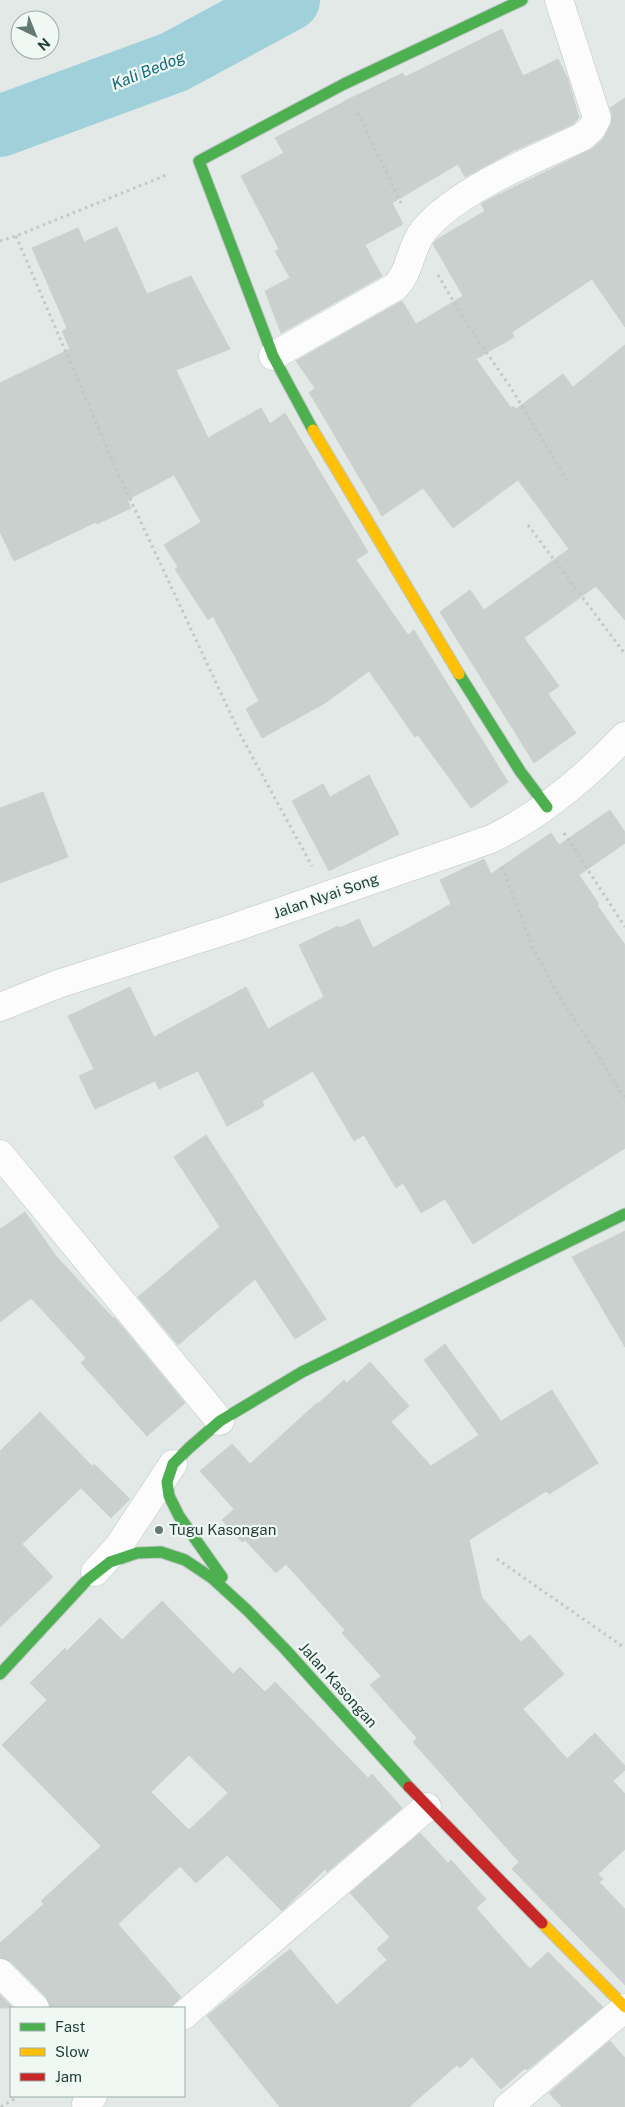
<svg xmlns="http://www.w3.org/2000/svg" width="625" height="2107" font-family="'Public Sans',sans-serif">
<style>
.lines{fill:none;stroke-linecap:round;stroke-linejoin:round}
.river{stroke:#a0d1da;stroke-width:62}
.building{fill:#c9d0cd;stroke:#cbd2cf;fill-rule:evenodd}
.street-casing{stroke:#bfc6c3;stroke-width:29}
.fast-casing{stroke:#bec6c3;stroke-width:13}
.slow-casing{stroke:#bec6c3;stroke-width:13}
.jam-casing{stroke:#bec6c3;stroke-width:13}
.path{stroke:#bfc9c6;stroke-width:3;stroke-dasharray:2.5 4;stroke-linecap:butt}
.street{stroke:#fbfcfb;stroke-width:28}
.fast{stroke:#4caf50;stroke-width:11}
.slow{stroke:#ffc107;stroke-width:11}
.jam{stroke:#c62828;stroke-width:11}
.poi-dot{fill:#637974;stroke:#f0f8f4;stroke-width:2}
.labels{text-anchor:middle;stroke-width:4.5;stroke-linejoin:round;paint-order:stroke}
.street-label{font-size:15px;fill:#1f3d36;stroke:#f0f8f4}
.poi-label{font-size:15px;fill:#1f3d36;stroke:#f0f8f4;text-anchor:start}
.water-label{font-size:16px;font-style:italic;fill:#15697d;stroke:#f0f8f4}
</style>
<rect width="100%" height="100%" fill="#e2e9e6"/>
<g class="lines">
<!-- river -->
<path class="river" d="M 0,126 L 174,62 L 289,0"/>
</g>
<!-- building -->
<path class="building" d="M 502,29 L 523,76 L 558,59 L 568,79 L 579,118 L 573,124 L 513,151 L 465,177 L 458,164 L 392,203 L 403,224 L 365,245 L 382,276 L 281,333 L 265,291 L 290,278 L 275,251 L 279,249 L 241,176 L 284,153 L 275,138 L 351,98 L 403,73 L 405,77 Z
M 625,98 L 625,327 L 592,279 L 512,332 L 514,337 L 476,359 L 511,408 L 513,406 L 516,409 L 563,374 L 573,387 L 625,345 L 625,620 L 596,586 L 524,638 L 559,686 L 548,694 L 576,733 L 534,763 L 440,612 L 470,590 L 484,610 L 569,549 L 518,480 L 453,528 L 423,488 L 382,516 L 312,397 L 309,393 L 315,388 L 296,361 L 402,301 L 416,324 L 463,296 L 433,244 L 436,240 L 485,211 L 481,204 L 484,202 L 592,149 L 603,139 L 611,125 L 612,114 L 610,108 Z
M 117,227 L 147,294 L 191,276 L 230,349 L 176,370 L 208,438 L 261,408 L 270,424 L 285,413 L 368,552 L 356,560 L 408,635 L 414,630 L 508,782 L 471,808 L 418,735 L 415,737 L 369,671 L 325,703 L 262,738 L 246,709 L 259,701 L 213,616 L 208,620 L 175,569 L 178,567 L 164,545 L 201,522 L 174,475 L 127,500 L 131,508 L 97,524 L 96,522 L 14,561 L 0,532 L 0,383 L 70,349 L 62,331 L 67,328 L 32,248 L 78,228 L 84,242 Z
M 369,775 L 399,834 L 329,871 L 292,801 L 323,784 L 330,797 Z
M 43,792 L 68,857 L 0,883 L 0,808 Z
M 610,810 L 625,832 L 625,843 L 579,875 L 599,904 L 597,905 L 625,945 L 625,1148 L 473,1244 L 445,1199 L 421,1213 L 403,1183 L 396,1188 L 364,1135 L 354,1141 L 313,1071 L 262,1101 L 264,1106 L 227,1126 L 198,1071 L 159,1089 L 155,1081 L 95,1109 L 79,1076 L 94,1069 L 68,1016 L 130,987 L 154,1037 L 246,987 L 268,1029 L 324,997 L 299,945 L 338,926 L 340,928 L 359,919 L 373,948 L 451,904 L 440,880 L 484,859 L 491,874 L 551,833 L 559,845 Z
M 206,1135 L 326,1319 L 295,1339 L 255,1279 L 178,1345 L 138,1297 L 220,1227 L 174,1157 Z
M 25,1212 L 56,1256 L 113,1318 L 114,1317 L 185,1403 L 147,1436 L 81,1363 L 86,1358 L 31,1298 L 0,1322 L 0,1229 Z
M 625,1231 L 625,1347 L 572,1257 Z
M 445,1344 L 501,1421 L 552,1390 L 598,1463 L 549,1494 L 546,1491 L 469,1540 L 482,1598 L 521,1642 L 530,1635 L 564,1674 L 523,1709 L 567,1759 L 595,1733 L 625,1766 L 625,1770 L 613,1781 L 625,1794 L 625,1849 L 598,1874 L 603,1879 L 599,1882 L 625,1909 L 625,1985 L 512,1869 L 519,1862 L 413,1742 L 417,1738 L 370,1685 L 381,1676 L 342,1633 L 345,1630 L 286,1564 L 276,1573 L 245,1540 L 242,1542 L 222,1520 L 234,1509 L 200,1471 L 232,1444 L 250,1464 L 318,1402 L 319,1403 L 344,1380 L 347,1383 L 370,1362 L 409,1406 L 391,1422 L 431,1466 L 479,1435 L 424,1360 Z
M 40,1412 L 92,1466 L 94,1464 L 130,1499 L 111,1518 L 81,1488 L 22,1544 L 53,1577 L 0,1627 L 0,1451 Z
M 162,1601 L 233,1674 L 240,1667 L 265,1692 L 275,1682 L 368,1778 L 372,1774 L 402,1808 L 327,1872 L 325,1869 L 282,1911 L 227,1855 L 196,1883 L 180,1866 L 118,1924 L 181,1997 L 170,2008 L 50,2008 L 46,1997 L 11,1962 L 0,1958 L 0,1943 L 44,1904 L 41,1901 L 101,1846 L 2,1745 L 47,1700 L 30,1683 L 65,1648 L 67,1651 L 100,1618 L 122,1640 ZM 189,1755 L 228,1793 L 189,1830 L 151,1792 Z
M 420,1833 L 448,1863 L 451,1860 L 486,1899 L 476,1908 L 530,1969 L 548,1952 L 603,2007 L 527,2070 L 525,2068 L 501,2089 L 472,2057 L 460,2068 L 457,2065 L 409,2107 L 280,2107 L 207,2016 L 290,1949 L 337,2005 L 387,1960 L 377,1949 L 390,1937 L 350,1893 Z
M 0,1995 L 13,2008 L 0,2008 Z
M 610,2041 L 625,2058 L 625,2107 L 562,2107 L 549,2093 Z"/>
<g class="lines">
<!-- street casing -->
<g class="street-casing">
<path id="street" d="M 273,356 L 395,287 C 411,271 410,247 424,230 C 457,190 535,159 582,137 L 592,128 L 597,118 L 559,0
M 0,1007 L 58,984 L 233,928 L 491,839 C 543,814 586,777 625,736
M 0,1154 L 220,1421
M 95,1572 L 118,1547 L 173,1464
M 0,1973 L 35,2008
M 184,2015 L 427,1807
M 88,2107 L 86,2104 L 93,2096
M 508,2107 L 625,2008"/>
</g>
<!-- fast casing -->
<g class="fast-casing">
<path id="fast" d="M 313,430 L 273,356 L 199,161 L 344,84 L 522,0
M 459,674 L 520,771 L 547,807
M 222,1577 L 179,1516 L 169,1496 L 167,1482 L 173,1464 L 189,1448 L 220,1421 L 302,1372 L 625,1214
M 0,1674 L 87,1580 L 110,1562 L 137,1553 L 161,1552 L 185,1560 L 212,1578 L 247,1610 L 285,1649 L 409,1787"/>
</g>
<!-- slow casing -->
<g class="slow-casing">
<path id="slow" d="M 313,430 L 459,674
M 542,1923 L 625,2007"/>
</g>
<!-- jam casing -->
<g class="jam-casing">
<path id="jam" d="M 409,1787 L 542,1923"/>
</g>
<!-- path -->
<path class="path" d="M 358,113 L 403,207
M 16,236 L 117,471 L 241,736 L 312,866
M 0,241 L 16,236 L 169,174
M 438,275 L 465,321 L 511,388 L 567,480
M 528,525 L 625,654
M 564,833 L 625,927
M 502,867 L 533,948 L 553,986 L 625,1098
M 497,1559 L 625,1648
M 1,2107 L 19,2096"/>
<!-- street -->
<use href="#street" class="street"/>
<!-- fast -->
<use href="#fast" class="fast"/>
<!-- slow -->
<use href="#slow" class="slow"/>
<!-- jam -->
<use href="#jam" class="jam"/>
</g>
<!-- markers -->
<circle class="poi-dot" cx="159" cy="1530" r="5"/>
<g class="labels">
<!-- street labels -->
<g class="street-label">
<text transform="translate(326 896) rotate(-19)" y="5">Jalan Nyai Song</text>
<text transform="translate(338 1685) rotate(48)" y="5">Jalan Kasongan</text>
</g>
<!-- poi labels -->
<g class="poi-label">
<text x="169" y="1535">Tugu Kasongan</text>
</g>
<!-- water labels -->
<g class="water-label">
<text transform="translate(148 70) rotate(-22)" y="6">Kali Bedog</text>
</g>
</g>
<!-- legend -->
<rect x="10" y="2007" width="175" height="90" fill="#f0f8f4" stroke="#9cada8"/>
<rect x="20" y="2023" width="25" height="8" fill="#4caf50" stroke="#9cada8"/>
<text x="55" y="2032" font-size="15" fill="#1f3d36">Fast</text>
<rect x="20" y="2048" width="25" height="8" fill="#ffc107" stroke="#9cada8"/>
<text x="55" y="2057" font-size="15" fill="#1f3d36">Slow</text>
<rect x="20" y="2073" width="25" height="8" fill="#c62828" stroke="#9cada8"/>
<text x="55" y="2082" font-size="15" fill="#1f3d36">Jam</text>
<!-- north arrow -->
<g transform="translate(35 35) rotate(137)"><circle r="24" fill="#f0f8f4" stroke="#9cada8"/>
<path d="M0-4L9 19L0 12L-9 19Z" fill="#637974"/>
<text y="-8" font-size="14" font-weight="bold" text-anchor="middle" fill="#1f3d36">N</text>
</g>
</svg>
